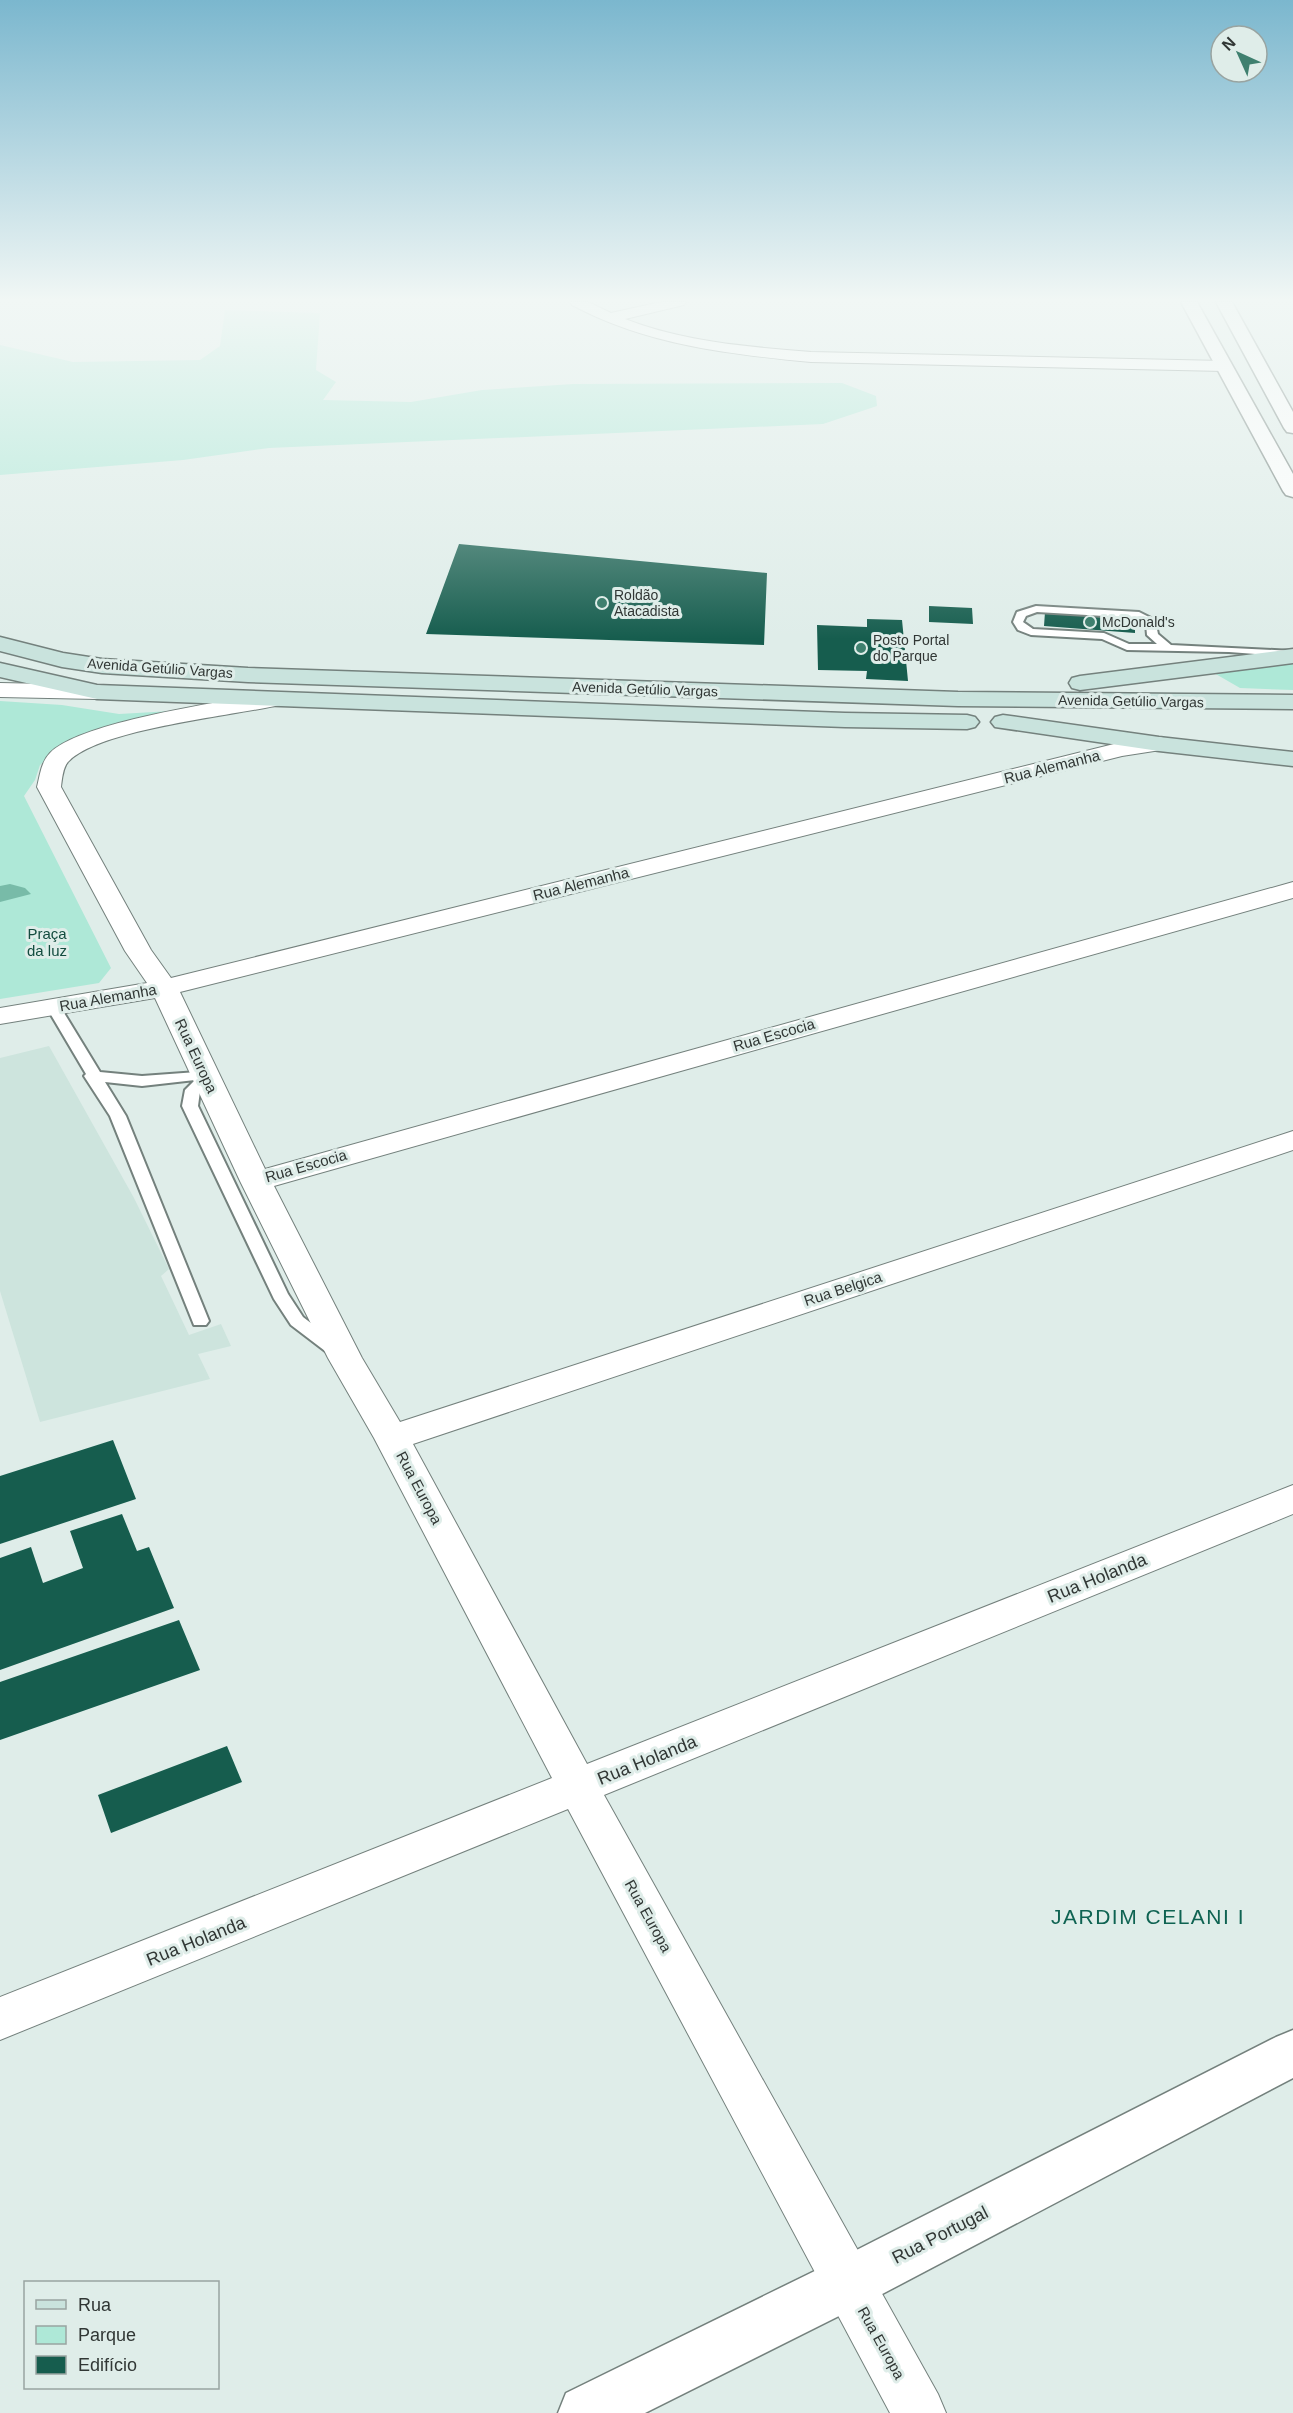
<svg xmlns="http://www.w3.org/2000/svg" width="1293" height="2413" font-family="Arial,sans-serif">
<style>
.built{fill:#cde4dd}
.green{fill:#aee8d7}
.water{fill:#78bba8}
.building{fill:#165d4e}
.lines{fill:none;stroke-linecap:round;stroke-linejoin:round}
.service-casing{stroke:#74817d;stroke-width:4}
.minor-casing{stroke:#74817d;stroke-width:2}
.tertiary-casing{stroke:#74817d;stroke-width:3}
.secondary-casing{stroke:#74817d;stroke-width:3}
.service{fill:#fff;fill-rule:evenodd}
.minor{fill:#fff;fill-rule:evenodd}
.tertiary{fill:#fff;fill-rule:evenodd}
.secondary{fill:#c9e3dd;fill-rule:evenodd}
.poi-dot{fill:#3f806f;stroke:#dfede9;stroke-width:2}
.labels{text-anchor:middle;stroke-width:6;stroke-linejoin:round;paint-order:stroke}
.far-poi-label{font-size:14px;fill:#313735;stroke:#dfede9;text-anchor:start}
.far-street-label{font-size:14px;fill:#313735;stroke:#dfede9}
.street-label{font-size:15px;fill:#313735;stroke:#dfede9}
.park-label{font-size:15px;fill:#134c3f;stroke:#dfede9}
.near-street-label{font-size:18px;fill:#313735;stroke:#dfede9}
.near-quarter-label{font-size:21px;letter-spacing:1.5px;fill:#0f6352;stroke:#dfede9}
</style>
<rect width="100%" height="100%" fill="#dfede9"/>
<!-- built -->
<path class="built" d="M 49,1046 L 134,1198 L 169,1269 L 161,1276 L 189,1335 L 221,1324 L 231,1346 L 198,1354 L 210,1379 L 40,1422 L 0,1291 L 0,1058 Z"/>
<!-- green -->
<path class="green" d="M 225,310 L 320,313 L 316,370 L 336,382 L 323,400 L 411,402 L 482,390 L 573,384 L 842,383 L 876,396 L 877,406 L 823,424 L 269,448 L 183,460 L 0,475 L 0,345 L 73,362 L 200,360 L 220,346 Z
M 1293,663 L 1293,690 L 1240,688 L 1214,673 Z
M 0,701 L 62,705 L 119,714 L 189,710 L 60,747 L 40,765 L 35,780 L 24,796 L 111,968 L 99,983 L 0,999 Z"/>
<!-- water -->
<path class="water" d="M 10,884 L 25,888 L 31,894 L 0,902 L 0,886 Z"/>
<!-- building -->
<path class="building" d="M 459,544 L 767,573 L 764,645 L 426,634 Z
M 929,606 L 972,608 L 973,624 L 929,622 Z
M 1045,612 L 1135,618 L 1135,633 L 1044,626 Z
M 867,619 L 902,620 L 908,681 L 866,679 L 867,671 L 818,670 L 817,625 L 867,627 Z
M 113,1440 L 136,1499 L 0,1544 L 0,1476 Z
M 122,1514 L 137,1551 L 149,1547 L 174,1608 L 0,1670 L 0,1558 L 31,1547 L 43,1583 L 83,1568 L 70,1531 Z
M 179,1620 L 200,1670 L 0,1740 L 0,1682 Z
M 227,1746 L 242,1782 L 111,1833 L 98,1795 Z"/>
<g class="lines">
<!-- service casing -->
<g class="service-casing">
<path id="service" d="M 1036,606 L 1139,612 L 1155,620 L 1158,634 L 1171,645 L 1293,651 L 1293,657 L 1229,652 L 1127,650 L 1102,639 L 1031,635 L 1018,630 L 1013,622 L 1017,612 ZM 1037,612 L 1137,618 L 1146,624 L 1147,635 L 1157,644 L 1129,644 L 1104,633 L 1033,629 L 1023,622 L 1026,616 Z
M 54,1004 L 61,1008 L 100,1072 L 142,1076 L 211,1071 L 214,1078 L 200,1091 L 198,1106 L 288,1294 L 303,1317 L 341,1346 L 344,1350 L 341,1354 L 329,1354 L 291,1325 L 274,1299 L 182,1106 L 185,1090 L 195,1080 L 142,1086 L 105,1082 L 126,1116 L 209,1321 L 206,1325 L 194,1325 L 110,1116 L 84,1076 L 86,1074 L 47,1008 Z"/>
</g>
<!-- minor casing -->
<g class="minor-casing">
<path id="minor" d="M 570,302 L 588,302 L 611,313 L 661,302 L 686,302 L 684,305 L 625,319 C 684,342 749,347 811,352 L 1224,361 L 1232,366 L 1224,371 L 811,362 C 728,354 647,345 572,305 Z
M 0,683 L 97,685 L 105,687 L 108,692 L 105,697 L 97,699 L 0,697 Z
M 276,692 L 284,694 L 287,699 L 284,704 C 234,716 103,728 69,761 C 63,766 62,779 61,787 L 151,950 L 171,978 L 1122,742 L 1159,737 L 1167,739 L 1171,744 L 1167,749 L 1122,756 L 180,992 L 265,1169 L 1293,882 L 1293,898 L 274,1186 L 362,1358 L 400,1422 L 1293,1131 L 1293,1150 L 413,1444 L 587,1764 L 1293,1485 L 1293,1514 L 604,1795 L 938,2394 L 946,2413 L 890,2413 L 568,1809 L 0,2040 L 0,1997 L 552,1778 L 374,1438 L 328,1358 L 240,1181 L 155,998 L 0,1024 L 0,1008 L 147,983 L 125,951 L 37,787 C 40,775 41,762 50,753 C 81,721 228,701 276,692 Z"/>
</g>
<!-- tertiary casing -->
<g class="tertiary-casing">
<path id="tertiary" d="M 1181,302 L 1197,302 L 1293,474 L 1293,497 L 1286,495 L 1283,491 Z
M 1216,302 L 1232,302 L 1293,412 L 1293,433 L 1287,432 L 1284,428 Z
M 1293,2030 L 1293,2078 L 867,2302 L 645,2413 L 558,2413 L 566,2393 L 829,2264 L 1276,2037 Z"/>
</g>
<!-- secondary casing -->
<g class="secondary-casing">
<path id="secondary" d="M 0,637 L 63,653 L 102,659 L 248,668 L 958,692 L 1293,695 L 1293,709 L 958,706 L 248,682 L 102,673 L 62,667 L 0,651 Z
M 1293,649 L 1293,663 L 1080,690 L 1072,688 L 1069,683 L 1072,678 L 1080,676 Z
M 0,663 L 97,685 L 845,713 L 967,715 L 975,717 L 979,722 L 975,727 L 967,729 L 845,727 L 97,699 L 0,677 Z
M 1003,715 L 1159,737 L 1293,752 L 1293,766 L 1159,751 L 995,727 L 991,722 L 995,717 Z"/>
</g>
<!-- service -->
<use href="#service" class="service"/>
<!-- minor -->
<use href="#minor" class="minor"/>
<!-- tertiary -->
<use href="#tertiary" class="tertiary"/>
<!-- secondary -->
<use href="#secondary" class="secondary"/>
</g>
<!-- sky -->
<linearGradient id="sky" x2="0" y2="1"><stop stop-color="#7bb7ce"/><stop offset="0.47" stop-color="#f1f7f5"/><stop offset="1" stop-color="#f1f7f5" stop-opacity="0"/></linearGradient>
<rect width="1293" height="639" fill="url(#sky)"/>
<!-- markers -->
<g class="poi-dot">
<circle cx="602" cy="603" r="6"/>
<circle cx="1090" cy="622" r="6"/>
<circle cx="861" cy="648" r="6"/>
</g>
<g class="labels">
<!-- far-poi labels -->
<g class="far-poi-label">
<text x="614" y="600">Roldão<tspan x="614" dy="16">Atacadista</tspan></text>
<text x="1102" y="627">McDonald's</text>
<text x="873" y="645">Posto Portal<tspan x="873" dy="16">do Parque</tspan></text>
</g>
<!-- far-street labels -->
<g class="far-street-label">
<text transform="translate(160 668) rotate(4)" y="5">Avenida Getúlio Vargas</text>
<text transform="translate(645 689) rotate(2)" y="5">Avenida Getúlio Vargas</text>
<text transform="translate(1131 701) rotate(1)" y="5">Avenida Getúlio Vargas</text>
</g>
<!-- street labels -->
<g class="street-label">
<text transform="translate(1052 767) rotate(-14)" y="5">Rua Alemanha</text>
<text transform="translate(581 884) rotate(-14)" y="5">Rua Alemanha</text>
<text transform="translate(108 998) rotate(-10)" y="5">Rua Alemanha</text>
<text transform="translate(774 1035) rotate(-16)" y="5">Rua Escocia</text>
<text transform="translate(196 1056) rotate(65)" y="5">Rua Europa</text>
<text transform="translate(306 1166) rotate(-16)" y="5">Rua Escocia</text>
<text transform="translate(843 1289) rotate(-18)" y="5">Rua Belgica</text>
<text transform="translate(419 1488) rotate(62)" y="5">Rua Europa</text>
<text transform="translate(648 1916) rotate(61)" y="5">Rua Europa</text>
<text transform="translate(881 2343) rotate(61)" y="5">Rua Europa</text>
</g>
<!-- park labels -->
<g class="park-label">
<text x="47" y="939">Praça<tspan x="47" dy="17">da luz</tspan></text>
</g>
<!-- near-street labels -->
<g class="near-street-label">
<text transform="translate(1097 1578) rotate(-22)" y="6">Rua Holanda</text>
<text transform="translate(647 1760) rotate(-22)" y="6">Rua Holanda</text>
<text transform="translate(196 1941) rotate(-22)" y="6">Rua Holanda</text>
<text transform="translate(940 2235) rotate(-27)" y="6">Rua Portugal</text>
</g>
<!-- near-quarter labels -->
<g class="near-quarter-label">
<text x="1148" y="1924">JARDIM CELANI I</text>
</g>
</g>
<!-- legend -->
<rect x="24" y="2281" width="195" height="108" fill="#dfede9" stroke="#99a4a1" stroke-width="1.5"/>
<rect x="36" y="2300" width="30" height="9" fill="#c9e3dd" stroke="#99a4a1" stroke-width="1.5"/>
<text x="78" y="2311" font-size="18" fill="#313735">Rua</text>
<rect x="36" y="2326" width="30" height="18" fill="#aee8d7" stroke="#99a4a1" stroke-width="1.5"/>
<text x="78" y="2341" font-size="18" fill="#313735">Parque</text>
<rect x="36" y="2356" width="30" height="18" fill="#165d4e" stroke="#99a4a1" stroke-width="1.5"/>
<text x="78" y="2371" font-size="18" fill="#313735">Edifício</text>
<!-- north arrow -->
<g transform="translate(1239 54) rotate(315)"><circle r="28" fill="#dfede9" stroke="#99a4a1" stroke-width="1.5"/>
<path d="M0-4.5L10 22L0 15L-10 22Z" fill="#3f806f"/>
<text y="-9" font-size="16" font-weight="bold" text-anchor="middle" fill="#313735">N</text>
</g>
</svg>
